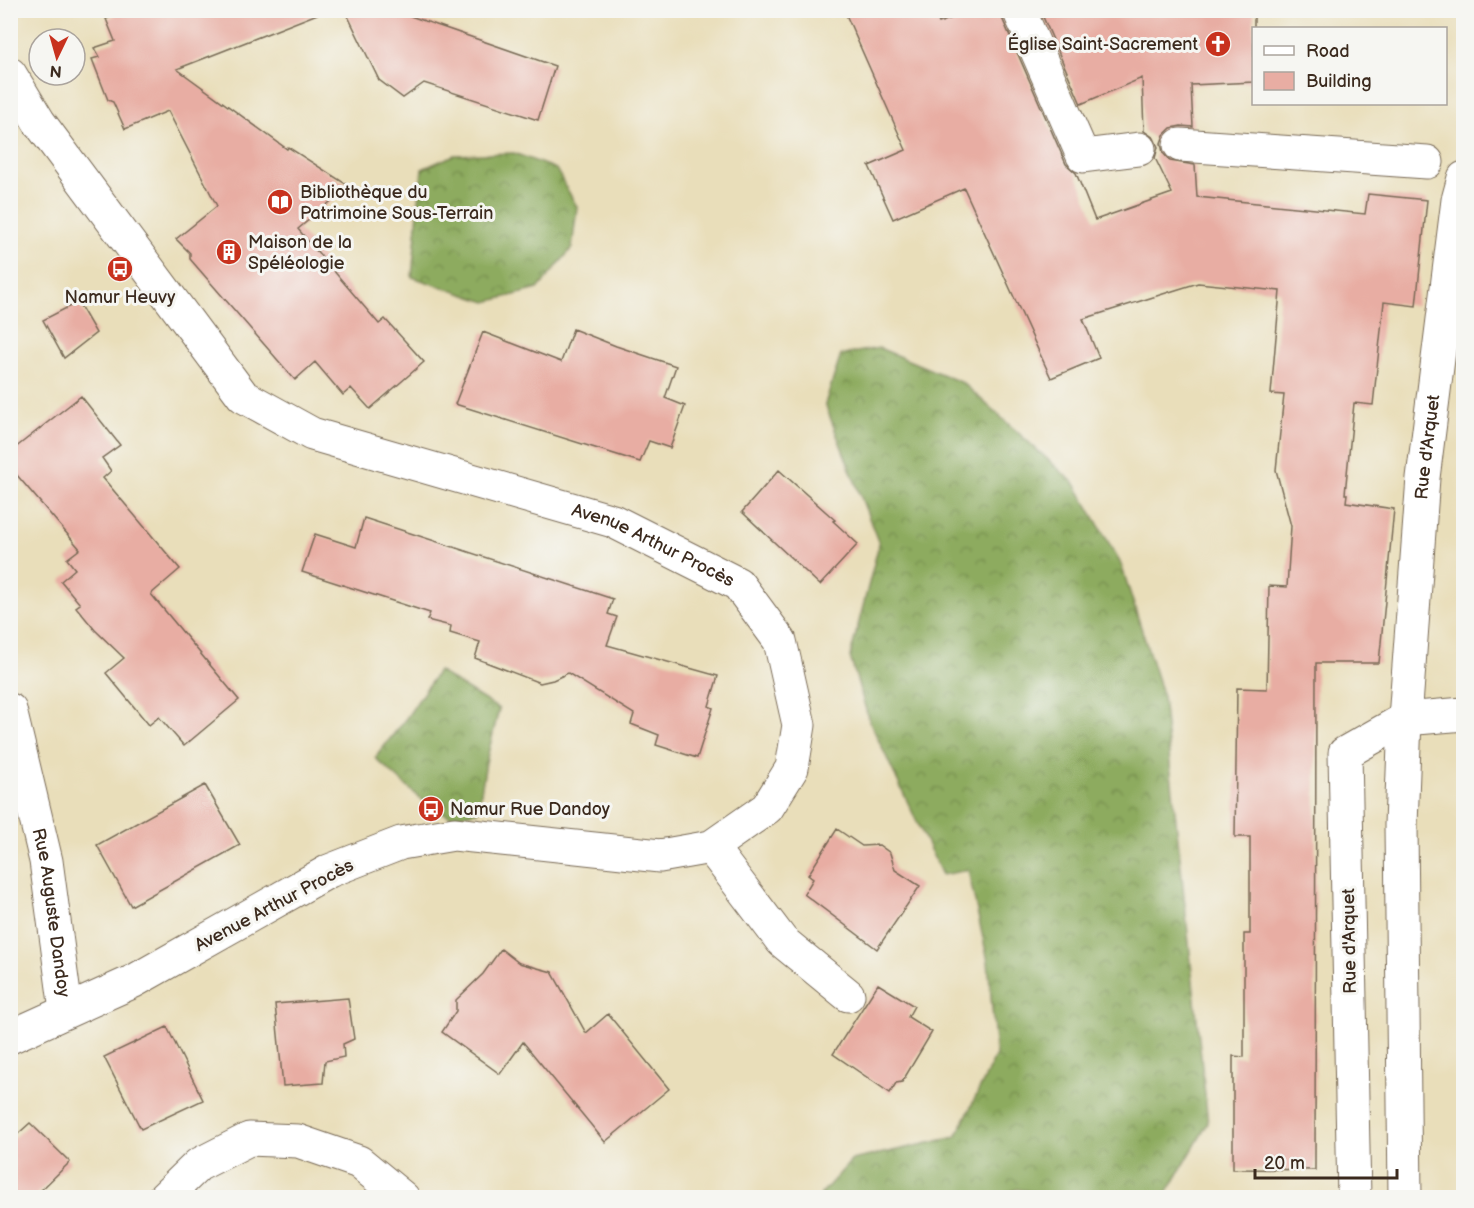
<svg xmlns="http://www.w3.org/2000/svg" width="1474" height="1208" font-family="'Balsamiq Sans',sans-serif">
<style>
.forest{fill:url(#forest-crowns);stroke:#646a3e;stroke-width:1.5}
.building{fill:#e8ada3}
.lines{fill:none;stroke-linecap:round;stroke-linejoin:round}
.minor-casing{stroke:#786955;stroke-width:35}
.minor{stroke:#fff;stroke-width:33}
.labels{text-anchor:middle;stroke-width:6;stroke-linejoin:round;paint-order:stroke}
.poi-label{font-size:18px;fill:#3b2a1e;stroke:#f6f6f2;text-anchor:start}
.street-label{font-size:18px;fill:#3b2a1e;stroke:#f6f6f2}
</style>
<defs>
<pattern id="forest-crowns" width="20" height="18" patternUnits="userSpaceOnUse" patternTransform="scale(1.5)"><rect width="20" height="18" fill="#8dab5e"/><path d="M2 6a3 3 0 1 1 6 0M12 15a3 3 0 1 1 6 0" fill="none" stroke="#748b4d"/></pattern>
</defs>
<rect width="100%" height="100%" fill="#f6f6f2"/>
<filter id="ink" filterUnits="userSpaceOnUse"><feTurbulence type="fractalNoise" baseFrequency=".0167" numOctaves="2"/><feDisplacementMap in="SourceGraphic" scale="12" xChannelSelector="R" yChannelSelector="G"/><feConvolveMatrix kernelMatrix="1 2 1 2 8 2 1 2 1" color-interpolation-filters="sRGB"/></filter>
<filter id="wash" filterUnits="userSpaceOnUse"><feTurbulence type="fractalNoise" baseFrequency=".008" numOctaves="4" result="noise"/><feDisplacementMap in="SourceGraphic" scale="24" xChannelSelector="R" yChannelSelector="G"/><feGaussianBlur stdDeviation="1.35" result="paint"/><feColorMatrix in="noise" values="0 0 0 0 0 0 0 0 0 0 0 0 0 0 0 0 0 1.4 0 .05"/><feComposite in="paint" operator="in"/></filter>
<g filter="url(#wash)">
<rect width="100%" height="100%" fill="#e9deba"/>
<!-- forest -->
<path class="forest" d="M 514,153 L 556,169 L 577,207 L 572,248 L 538,289 L 486,302 L 412,277 L 422,169 L 454,155 Z
M 879,348 L 963,383 L 1075,484 L 1121,564 L 1163,697 L 1208,1123 L 1165,1197 L 1060,1197 L 1017,1189 L 996,1198 L 821,1197 L 821,1194 L 852,1160 L 956,1137 L 996,1055 L 988,961 L 968,870 L 942,875 L 869,720 L 850,657 L 879,544 L 825,404 L 841,355 Z
M 438,671 L 499,709 L 486,762 L 478,811 L 452,818 L 421,799 L 375,758 L 407,717 Z"/>
<g id="blocks">
<!-- building -->
<path class="building" d="M 127,10 L 320,10 L 320,13 L 177,69 L 287,149 L 288,147 L 349,186 L 298,229 L 379,324 L 385,319 L 424,362 L 370,409 L 351,388 L 343,395 L 315,362 L 295,380 L 190,259 L 190,253 L 176,239 L 217,206 L 168,111 L 125,129 L 113,102 L 108,100 L 92,59 L 99,57 L 94,48 L 115,41 L 106,19 Z
M 345,10 L 393,10 L 555,66 L 538,120 L 424,83 L 403,98 L 379,80 Z
M 844,10 L 933,10 L 939,23 L 973,10 L 1001,10 L 1002,18 L 1066,164 L 1076,173 L 1095,220 L 1172,193 L 1155,158 L 1158,147 L 1154,138 L 1144,131 L 1142,78 L 1081,104 L 1040,10 L 1254,10 L 1254,82 L 1191,85 L 1193,127 L 1181,126 L 1171,128 L 1164,135 L 1161,143 L 1163,153 L 1170,161 L 1195,165 L 1197,197 L 1365,214 L 1368,194 L 1427,200 L 1416,306 L 1384,302 L 1373,405 L 1354,403 L 1345,494 L 1347,494 L 1346,502 L 1394,509 L 1379,663 L 1316,663 L 1315,1170 L 1233,1169 L 1233,1056 L 1244,1057 L 1244,934 L 1250,934 L 1250,837 L 1235,837 L 1237,688 L 1267,689 L 1269,586 L 1287,587 L 1291,526 L 1276,470 L 1284,395 L 1271,394 L 1280,291 L 1198,283 L 1083,319 L 1099,358 L 1051,378 L 964,188 L 893,219 L 869,166 L 906,150 Z
M 78,302 L 96,333 L 64,358 L 43,320 Z
M 573,329 L 616,346 L 676,366 L 665,398 L 685,406 L 670,448 L 649,441 L 640,462 L 455,404 L 483,332 L 561,362 Z
M 81,396 L 120,445 L 102,458 L 111,471 L 103,478 L 180,569 L 151,594 L 239,700 L 184,746 L 159,717 L 149,725 L 106,673 L 124,658 L 95,630 L 76,607 L 80,604 L 61,581 L 75,569 L 67,559 L 80,549 L 10,467 L 10,452 Z
M 779,470 L 835,520 L 833,521 L 858,544 L 820,585 L 742,512 Z
M 364,518 L 613,599 L 608,614 L 617,617 L 607,645 L 718,676 L 709,706 L 713,708 L 697,758 L 656,745 L 659,735 L 631,724 L 634,714 L 568,673 L 553,680 L 540,683 L 475,658 L 480,642 L 450,633 L 451,626 L 427,620 L 430,613 L 302,572 L 315,534 L 356,547 Z
M 205,785 L 240,845 L 131,906 L 97,845 Z
M 837,829 L 862,846 L 879,845 L 890,853 L 895,870 L 920,886 L 877,949 L 804,894 L 813,879 L 808,875 Z
M 501,949 L 519,963 L 552,972 L 586,1033 L 608,1014 L 669,1089 L 605,1142 L 523,1042 L 500,1074 L 442,1032 L 456,1011 L 456,1000 L 483,974 Z
M 878,984 L 914,1006 L 908,1017 L 932,1032 L 902,1082 L 896,1083 L 890,1093 L 833,1054 Z
M 348,998 L 354,1039 L 343,1044 L 344,1057 L 325,1061 L 323,1083 L 283,1086 L 275,1004 Z
M 167,1027 L 203,1100 L 141,1129 L 104,1057 Z
M 30,1123 L 70,1162 L 34,1197 L 10,1197 L 10,1141 Z"/>
</g>
</g>
<g filter="url(#ink)">
<use href="#blocks" fill-opacity="0" stroke="#786955" stroke-width="1.5"/>
<g class="lines">
<!-- minor casing -->
<g class="minor-casing">
<g id="minor">
<path d="M 1019,10 L 1083,156 L 1139,149"/>
<path id="s1" d="M 10,74 L 39,122 L 243,396 L 312,434 L 613,521 L 738,584 L 780,641 L 799,725 L 792,768 L 767,808 L 711,847 L 660,856 L 454,834 L 401,843 L 329,871 L 134,981 L 10,1037"/>
<path d="M 1180,145 L 1427,162"/>
<path id="s2" d="M 10,710 L 46,861 L 66,1010"/>
<path d="M 711,847 L 782,941 L 848,995"/>
<path d="M 164,1198 L 198,1165 L 249,1139 L 298,1141 L 359,1162 L 403,1198"/>
<path d="M 1354,1198 L 1345,753 L 1405,719 L 1464,714"/>
<path id="s3" d="M 1405,1198 L 1401,825 L 1405,719 L 1423,478 L 1458,200 L 1464,178"/>
</g>
</g>
<!-- minor -->
<use href="#minor" class="minor"/>
</g>
</g>
<!-- icons -->
<defs>
<g id="church-disc" transform="scale(1.35)"><circle r="9.5" fill="#c8321e" stroke="#f6f6f2"/><path d="M-1.2-6h2.4v3.5h3.3v2.4h-3.3V6h-2.4V-.1h-3.3v-2.4h3.3Z" fill="#fff"/></g>
<g id="library-disc" transform="scale(1.35)"><circle r="9.5" fill="#c8321e" stroke="#f6f6f2"/><path d="M-6-4Q-3-5.5-.7-3.5V5Q-3 3-6 4ZM6-4Q3-5.5 .7-3.5V5Q3 3 6 4Z" fill="#fff"/></g>
<g id="building-disc" transform="scale(1.35)"><circle r="9.5" fill="#c8321e" stroke="#f6f6f2"/><path d="M-4-6H4V6H1V3H-1V6H-4ZM-2.5-4.3h1.7v1.8h-1.7ZM.8-4.3h1.7v1.8H.8ZM-2.5-1h1.7V.8h-1.7ZM.8-1h1.7V.8H.8Z" fill="#fff"/></g>
<g id="bus-disc" transform="scale(1.35)"><circle r="9.5" fill="#c8321e" stroke="#f6f6f2"/><path d="M-5-6H5V4H4V6H2V4H-2V6H-4V4H-5ZM-3.5-4V0h7V-4ZM-3.5 1.2v1.5H-2V1.2ZM2 1.2v1.5H3.5V1.2Z" fill="#fff"/></g>
</defs>
<g fill-rule="evenodd">
<use href="#church-disc" x="1218" y="44"/>
<use href="#library-disc" x="280" y="202"/>
<use href="#building-disc" x="229" y="252"/>
<use href="#bus-disc" x="120" y="269"/>
<use href="#bus-disc" x="431" y="809"/>
</g>
<g class="labels">
<!-- poi labels -->
<g class="poi-label">
<text x="1198" y="50" text-anchor="end">Église Saint-Sacrement</text>
<text x="300" y="198">Bibliothèque du<tspan x="300" dy="21">Patrimoine Sous-Terrain</tspan></text>
<text x="248" y="248">Maison de la<tspan x="248" dy="21">Spéléologie</tspan></text>
<text x="120" y="303" text-anchor="middle">Namur Heuvy</text>
<text x="450" y="815">Namur Rue Dandoy</text>
</g>
<!-- street labels -->
<g class="street-label">
<text dy="6" stroke="none"><textPath href="#s3" startOffset="752">Rue d'Arquet</textPath></text>
<text dy="6" stroke="none"><textPath href="#s1" startOffset="836">Avenue Arthur Procès</textPath></text>
<text transform="translate(274 905) rotate(-28)" y="6">Avenue Arthur Procès</text>
<text dy="6" stroke="none"><textPath href="#s2" startOffset="207">Rue Auguste Dandoy</textPath></text>
<text transform="translate(1349 941) rotate(-91)" y="6">Rue d'Arquet</text>
</g>
</g>
<!-- margin -->
<rect width="1474" height="1208" fill="none" stroke="#f6f6f2" stroke-width="36"/>
<!-- legend -->
<rect x="1252" y="27" width="195" height="78" fill="#f6f6f2" stroke="#aba49d" stroke-width="1.5"/>
<rect x="1264" y="46" width="30" height="9" fill="#ffffff" stroke="#aba49d" stroke-width="1.5"/>
<text x="1306" y="57" font-size="18" fill="#3b2a1e">Road</text>
<rect x="1264" y="72" width="30" height="18" fill="#e8ada3" stroke="#aba49d" stroke-width="1.5"/>
<text x="1306" y="87" font-size="18" fill="#3b2a1e">Building</text>
<!-- north arrow -->
<g transform="translate(57 57) rotate(185)"><circle r="28" fill="#f6f6f2" stroke="#aba49d" stroke-width="1.5"/>
<path d="M0-4.5L10 22L0 15L-10 22Z" fill="#c8321e"/>
<text y="-9" font-size="16" font-weight="bold" text-anchor="middle" fill="#3b2a1e">N</text>
</g>
<!-- scale -->
<path d="M1255 1169v9h142v-9" fill="none" stroke="#3b2a1e" stroke-width="3"/>
<text x="1264" y="1169" font-size="18" fill="#3b2a1e" stroke="#f6f6f2" stroke-width="4.5" paint-order="stroke">20 m</text>
</svg>
